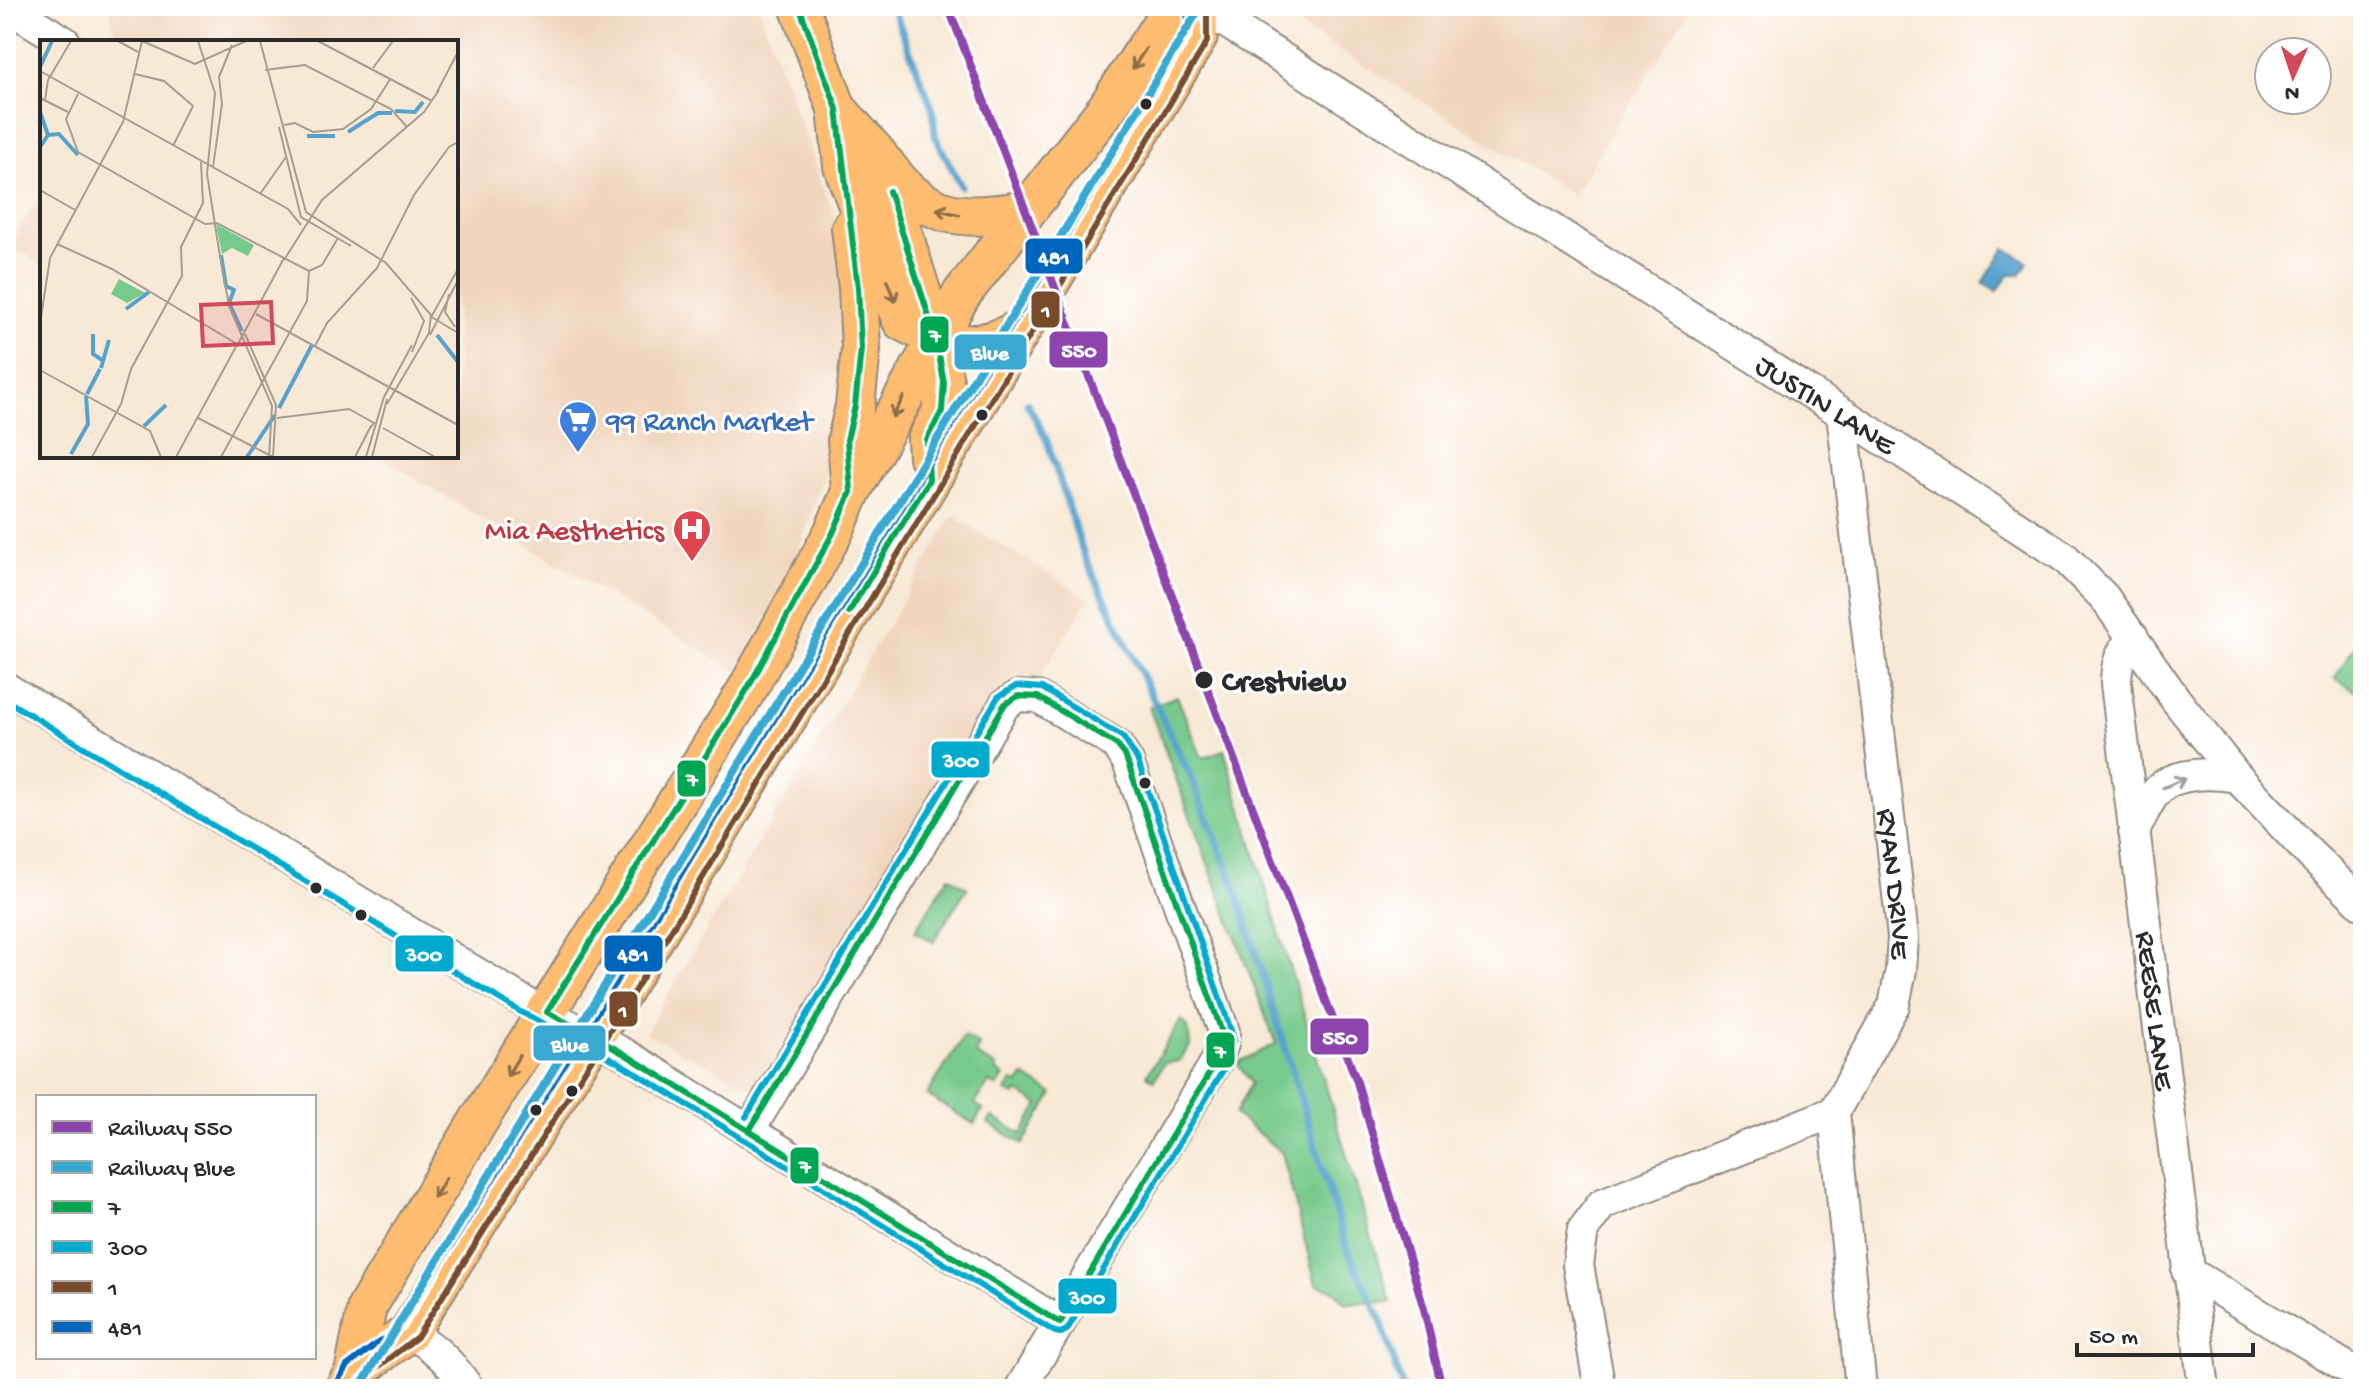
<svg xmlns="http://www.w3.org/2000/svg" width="2369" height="1395" font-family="'Gochi Hand',sans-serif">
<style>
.built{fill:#f1d5bd}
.green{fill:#78ca8c;stroke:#527a5c;stroke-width:2}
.water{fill:#56a2ce;stroke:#40667c;stroke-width:2}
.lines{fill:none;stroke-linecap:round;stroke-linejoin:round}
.stream{stroke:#56a2ce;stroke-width:7}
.minor-casing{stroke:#928a80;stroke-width:34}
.major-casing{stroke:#928a80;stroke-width:42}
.minor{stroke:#fff;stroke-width:30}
.major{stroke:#fdbc6f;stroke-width:38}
.bus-1-casing{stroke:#fff;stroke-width:12}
.bus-2-casing{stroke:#fff;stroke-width:12}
.bus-3-casing{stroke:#fff;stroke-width:12}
.bus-4-casing{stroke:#fff;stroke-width:12}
.bus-1{stroke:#00a651;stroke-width:6}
.bus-2{stroke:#00a9ce;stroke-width:6}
.bus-3{stroke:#7a4b2a;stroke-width:6}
.bus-4{stroke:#0065bd;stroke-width:6}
.rail-1-casing{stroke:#fff;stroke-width:14}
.rail-2-casing{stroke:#fff;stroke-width:14}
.rail-1{stroke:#8e44ad;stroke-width:8}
.rail-2{stroke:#39a9d2;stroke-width:8}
.oneway{stroke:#8a6c4a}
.oneway2{stroke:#a0a0a0}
.bus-dot{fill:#2b2b2b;stroke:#fff;stroke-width:3}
.labels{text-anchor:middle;stroke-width:6;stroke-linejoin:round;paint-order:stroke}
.street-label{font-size:30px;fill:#2b2b2b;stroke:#fff}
.shop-label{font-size:30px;fill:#366cbe;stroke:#fff;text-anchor:start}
.health-label{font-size:30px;fill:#be3a42;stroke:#fff;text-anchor:end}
.stop-label{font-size:30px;font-weight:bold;fill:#2b2b2b;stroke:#fff;text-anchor:start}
.inset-river{fill:none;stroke:#56a2ce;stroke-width:4}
.inset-road{fill:none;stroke:#a69d92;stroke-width:2}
.view{fill:#d1495b;fill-opacity:0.15;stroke:#d1495b;stroke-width:4}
.inset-edge{fill:none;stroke:#2b2b2b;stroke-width:4}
.line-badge{stroke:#fff;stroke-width:3}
.badge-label{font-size:22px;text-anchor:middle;font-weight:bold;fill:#fff}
</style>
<rect width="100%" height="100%" fill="#fff"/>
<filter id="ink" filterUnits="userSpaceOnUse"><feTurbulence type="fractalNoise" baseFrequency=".0125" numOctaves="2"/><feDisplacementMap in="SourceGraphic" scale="16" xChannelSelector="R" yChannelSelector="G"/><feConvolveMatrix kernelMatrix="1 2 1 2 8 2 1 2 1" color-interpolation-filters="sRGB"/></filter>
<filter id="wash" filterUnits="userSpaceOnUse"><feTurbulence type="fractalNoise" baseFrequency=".006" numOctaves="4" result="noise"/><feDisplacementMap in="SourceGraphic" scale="32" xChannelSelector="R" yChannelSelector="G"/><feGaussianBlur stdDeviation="1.8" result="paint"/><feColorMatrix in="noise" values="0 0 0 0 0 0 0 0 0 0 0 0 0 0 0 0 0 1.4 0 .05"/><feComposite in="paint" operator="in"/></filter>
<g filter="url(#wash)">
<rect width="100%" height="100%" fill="#f8e9d6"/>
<!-- built -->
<path class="built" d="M 110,6 L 758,6 L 834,216 L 844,254 L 844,418 L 796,558 L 778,598 L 737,672 L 378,456 L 456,456 L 456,42 L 120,42 L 115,37 Z
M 1268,6 L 1691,6 L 1573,195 Z
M 42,192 L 42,264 L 9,245 Z
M 953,516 L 1089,598 L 777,1101 L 645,1033 Z"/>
<!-- green -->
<path class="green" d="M 2363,632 L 2363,695 L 2335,678 Z
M 1177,696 L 1202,758 L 1224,750 L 1391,1302 L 1346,1303 L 1335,1291 L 1316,1284 L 1282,1153 L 1235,1114 L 1251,1083 L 1237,1063 L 1276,1044 L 1149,707 Z
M 949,876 L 967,888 L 933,942 L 915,931 Z
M 1181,1020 L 1188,1027 L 1190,1046 L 1179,1061 L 1164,1063 L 1154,1080 L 1147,1075 Z
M 964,1036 L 979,1045 L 975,1054 L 997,1067 L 997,1072 L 1004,1076 L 997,1087 L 989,1082 L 975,1104 L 983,1109 L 974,1124 L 927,1095 Z
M 1024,1076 L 1053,1094 L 1023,1144 L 988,1123 L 992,1117 L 1022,1134 L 1039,1105 L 1018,1092 L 1015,1096 L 1006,1091 L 1012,1081 L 1019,1084 Z"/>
<!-- water -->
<path class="water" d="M 2005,248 L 2028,262 L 2020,275 L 2008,275 L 1997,292 L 1983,283 Z"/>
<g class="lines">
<!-- stream -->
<path class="stream" d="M 892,6 L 933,110 L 935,136 L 961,186
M 1027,403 L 1046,438 L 1084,555 L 1193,782 L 1236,889 L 1347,1249 L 1380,1318 L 1403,1389"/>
</g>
</g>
<g filter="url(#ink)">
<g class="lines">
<!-- minor casing -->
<g class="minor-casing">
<g id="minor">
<path d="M 6,6 L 65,42"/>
<path id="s1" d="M 1200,6 L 1842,413 L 2064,557 L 2104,597 L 2176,700 L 2237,777 L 2310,854 L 2363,905"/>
<path id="s2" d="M 1842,413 L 1903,937 L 1901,970 L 1894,1005 L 1834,1112 L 1861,1389"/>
<path id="s3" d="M 2133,637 C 2120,653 2116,664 2116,684 L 2204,1389"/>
<path d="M 6,688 L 526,1003 L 623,1053 L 1060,1323"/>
<path d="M 2134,831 C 2141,819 2147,802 2157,791 C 2175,771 2213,773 2237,777"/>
<path d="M 749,1131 L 1005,704 L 1018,696 L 1038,697 L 1117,745 L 1128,762 L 1224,1031 L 1223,1044 L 1216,1062 L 1020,1389"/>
<path d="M 2187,1271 L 2363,1377"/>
<path d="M 409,1332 C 437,1349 450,1362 469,1389"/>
<path d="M 1600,1389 L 1578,1265 L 1583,1230 L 1602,1204 L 1834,1112"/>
</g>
</g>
<!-- major casing -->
<g class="major-casing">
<path id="major" d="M 799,6 L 837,109 L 843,166 L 902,321 C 949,346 975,355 1023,327
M 837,109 L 878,155 L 936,339 L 944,382 L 942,411 L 927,440 L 928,457
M 885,164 C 924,219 962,222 1025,210
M 851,492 L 847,440 L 855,406 L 861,349 L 858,288 L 851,228
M 354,1373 L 367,1307 L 479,1120 L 748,688 L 833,533 L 851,492 L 961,295 L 1107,108 L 1166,17 L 1192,6
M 344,1389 L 354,1373 L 409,1332 L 617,1000 L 1198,37 L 1197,6"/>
</g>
<!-- minor -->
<use href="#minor" class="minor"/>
<!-- major -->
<use href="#major" class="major"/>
<!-- bus-1 casing -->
<g class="bus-1-casing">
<path id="bus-1" d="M 889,191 L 936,339 L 944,382 L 942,411 L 927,440 L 929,480
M 849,612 L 929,480
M 547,1012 L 748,688 L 833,533 L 851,492 L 847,440 L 855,406 L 861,349 L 858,288 L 837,109 L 799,6
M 547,1012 L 623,1053 L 1060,1323
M 749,1131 L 1005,704 L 1018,696 L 1038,697 L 1117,745 L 1125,755 L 1224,1038 L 1216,1062 L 1060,1323"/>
</g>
<!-- bus-2 casing -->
<g class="bus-2-casing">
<path id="bus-2" d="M 6,700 L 521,1012 L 618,1062 L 743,1139
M 745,1140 L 1055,1332 L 1061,1333 L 1067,1330 L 1225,1067 L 1234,1039 L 1137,759 L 1123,737 L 1042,688 L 1016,686 L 998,697 L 746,1117"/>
</g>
<!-- bus-3 casing -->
<g class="bus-3-casing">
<path id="bus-3" d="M 356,1389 L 361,1380 L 417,1337 L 626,1005 L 1207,42 L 1207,6"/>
</g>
<!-- bus-4 casing -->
<g class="bus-4-casing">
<path id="bus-4" d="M 336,1384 L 347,1366 L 402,1325 L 608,995 L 1188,34 L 1187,6"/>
</g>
<!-- bus-1 -->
<use href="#bus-1" class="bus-1"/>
<!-- bus-2 -->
<use href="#bus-2" class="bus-2"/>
<!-- bus-3 -->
<use href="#bus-3" class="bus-3"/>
<!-- bus-4 -->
<use href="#bus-4" class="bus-4"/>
<!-- rail-1 casing -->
<g class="rail-1-casing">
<path id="rail-1" d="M 948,6 L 1357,1082 L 1424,1309 L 1442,1389"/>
</g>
<!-- rail-2 casing -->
<g class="rail-2-casing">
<path id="rail-2" d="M 359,1389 L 1201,6"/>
</g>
<!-- rail-1 -->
<use href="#rail-1" class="rail-1"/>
<!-- rail-2 -->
<use href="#rail-2" class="rail-2"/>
</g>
<!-- one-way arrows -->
<defs><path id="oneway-shaft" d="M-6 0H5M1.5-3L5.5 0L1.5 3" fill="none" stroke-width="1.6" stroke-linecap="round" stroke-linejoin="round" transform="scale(2)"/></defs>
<g class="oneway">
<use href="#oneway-shaft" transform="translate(1139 59) rotate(123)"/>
<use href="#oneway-shaft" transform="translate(948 212) rotate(-166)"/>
<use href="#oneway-shaft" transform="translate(891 291) rotate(69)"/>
<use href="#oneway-shaft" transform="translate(898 407) rotate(119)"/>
<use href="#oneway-shaft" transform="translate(513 1066) rotate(121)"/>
<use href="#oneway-shaft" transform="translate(440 1188) rotate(120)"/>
</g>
<use class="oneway2" href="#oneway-shaft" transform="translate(2174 783) rotate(-23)"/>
</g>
<!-- icons -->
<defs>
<g id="supermarket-pin" transform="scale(2)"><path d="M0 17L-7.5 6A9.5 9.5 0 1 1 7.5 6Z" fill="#3f7fe0" stroke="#fff"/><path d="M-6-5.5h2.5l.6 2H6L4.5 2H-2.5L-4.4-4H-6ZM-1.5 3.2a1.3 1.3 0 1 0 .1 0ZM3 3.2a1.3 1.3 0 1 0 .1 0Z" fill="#fff"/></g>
<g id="hospital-pin" transform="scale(2)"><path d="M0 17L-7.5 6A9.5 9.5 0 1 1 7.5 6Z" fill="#e0444e" stroke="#fff"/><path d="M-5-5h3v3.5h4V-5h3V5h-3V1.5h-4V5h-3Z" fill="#fff"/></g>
</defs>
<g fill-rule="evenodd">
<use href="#supermarket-pin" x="578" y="420"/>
<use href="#hospital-pin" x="692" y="529"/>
</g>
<!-- markers -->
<g class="bus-dot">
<circle cx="1146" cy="104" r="7"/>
<circle cx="982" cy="415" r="7"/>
<circle cx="1204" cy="680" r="10"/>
<circle cx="1145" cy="783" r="7"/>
<circle cx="316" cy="888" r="7"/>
<circle cx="361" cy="915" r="7"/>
<circle cx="572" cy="1091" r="7"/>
<circle cx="536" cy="1110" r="7"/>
</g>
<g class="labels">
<!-- street labels -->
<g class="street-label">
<text dy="10" stroke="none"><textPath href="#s1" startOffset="742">JUSTIN LANE</textPath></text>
<text dy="10" stroke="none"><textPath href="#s2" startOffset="474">RYAN DRIVE</textPath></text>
<text dy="10" stroke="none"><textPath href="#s3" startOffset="380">REESE LANE</textPath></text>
</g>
<!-- shop labels -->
<g class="shop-label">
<text x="606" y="430">99 Ranch Market</text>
</g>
<!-- health labels -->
<g class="health-label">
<text x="664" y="539">Mia Aesthetics</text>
</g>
<!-- stop labels -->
<g class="stop-label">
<text x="1222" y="690">Crestview</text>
</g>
</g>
<!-- overview -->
<g transform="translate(40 40)">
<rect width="418" height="418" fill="#f8e9d6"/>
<path d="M 176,184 L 214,205 L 208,216 L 192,208 L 182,214 ZM 79,239 L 105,253 L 87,263 L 71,254 Z" fill="#78ca8c"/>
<path class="inset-river" d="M 0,27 L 12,1M 355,71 L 375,72 L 383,62M 0,72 L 8,95 L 0,107M 308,92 L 338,73 L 352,73M 8,95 L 19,94 L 38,115M 267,96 L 295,96M 181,215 L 186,246 L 194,250 L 189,263 L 202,291M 86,269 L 109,252M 53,294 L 53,314 L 62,320M 397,295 L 418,322M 61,328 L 69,300M 47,354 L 60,329M 239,368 L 272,305M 104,386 L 126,365M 31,414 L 48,384 L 46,356M 207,417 L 235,375"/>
<path class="inset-road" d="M 78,1 L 100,13M 102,1 L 155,24 L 206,1M 158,1 L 175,53 L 167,134 L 179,210 L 189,266 L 232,366 L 229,417M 220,1 L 266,172 L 346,223 L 391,275 L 389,293 L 347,364M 278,1 L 392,61M 333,28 L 353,1M 225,30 L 265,25 L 351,69 L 367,87M 0,31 L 248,169 L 261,185M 95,34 L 124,41 L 153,66 L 133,106M 397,52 L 418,12M 38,54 L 26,79 L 38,112 L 165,184 L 177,183 L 269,231M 0,58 L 28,72M 5,60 L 8,40 L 31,1M 244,85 L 255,83 L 273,92 L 303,89 L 331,69 L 351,38M 239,87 L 261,177 L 311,206M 173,127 L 182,64 L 179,37 L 192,5M 0,150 L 35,170M 220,154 L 246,117M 17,204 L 72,229 L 197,304M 244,220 L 282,160 L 384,72 L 399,50M 336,230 L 374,155 L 409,107 L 418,102M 269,231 L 282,225 L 298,198M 409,254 L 405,272 L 415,287M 371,258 L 384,281 L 372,312M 216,274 L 418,385M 390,276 L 418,293M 390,279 L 418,229M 0,284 L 10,218 L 83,82 L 102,1M 205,294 L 236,365 L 233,417M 390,295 L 418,240M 198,304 L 244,218M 275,306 L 287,283 L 336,229M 0,330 L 110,391 L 121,417M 158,378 L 233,417M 237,378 L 309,369 L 334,383 L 331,387M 343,388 L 395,417M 52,417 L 81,364 L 91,329 L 142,236 L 141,207 L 163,163 L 161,122M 136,417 L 198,303M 181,417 L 267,261 L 269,231M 315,417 L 331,386M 326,417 L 344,357 L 372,305M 332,417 L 347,359"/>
<path class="view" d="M 231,262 L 233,303 L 163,306 L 161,265 Z"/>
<rect width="418" height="418" class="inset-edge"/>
</g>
<g class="line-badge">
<rect x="1024" y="237" width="60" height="38" rx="8" fill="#0065bd"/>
<rect x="1030" y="290" width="31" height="39" rx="8" fill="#7a4b2a"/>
<rect x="919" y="315" width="31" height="39" rx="8" fill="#00a651"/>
<rect x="1048" y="330" width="61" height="39" rx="8" fill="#8e44ad"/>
<rect x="953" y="333" width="75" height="38" rx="8" fill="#39a9d2"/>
<rect x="930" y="740" width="61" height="39" rx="8" fill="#00a9ce"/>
<rect x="676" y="759" width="31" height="39" rx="8" fill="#00a651"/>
<rect x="394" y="934" width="61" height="39" rx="8" fill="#00a9ce"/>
<rect x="603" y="934" width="61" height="39" rx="8" fill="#0065bd"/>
<rect x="608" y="990" width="31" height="38" rx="8" fill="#7a4b2a"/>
<rect x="1309" y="1017" width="61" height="39" rx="8" fill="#8e44ad"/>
<rect x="532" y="1024" width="75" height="38" rx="8" fill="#39a9d2"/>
<rect x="1205" y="1031" width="31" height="38" rx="8" fill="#00a651"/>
<rect x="789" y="1146" width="31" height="39" rx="8" fill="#00a651"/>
<rect x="1057" y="1277" width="61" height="38" rx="8" fill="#00a9ce"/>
</g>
<g class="badge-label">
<text x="1054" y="264">481</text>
<text x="1046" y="317">1</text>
<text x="935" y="342">7</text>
<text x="1079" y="357">550</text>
<text x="990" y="359">Blue</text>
<text x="961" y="767">300</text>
<text x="692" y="786">7</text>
<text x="424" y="961">300</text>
<text x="633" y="961">481</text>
<text x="623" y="1017">1</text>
<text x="1340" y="1044">550</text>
<text x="570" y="1051">Blue</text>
<text x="1220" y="1058">7</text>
<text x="805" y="1173">7</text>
<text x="1087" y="1304">300</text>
</g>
<!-- margin -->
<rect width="2369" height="1395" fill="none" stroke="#fff" stroke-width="32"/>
<!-- legend -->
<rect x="36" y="1095" width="280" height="264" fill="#ffffff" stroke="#aaaaaa" stroke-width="2"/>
<rect x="52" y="1121" width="40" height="12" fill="#8e44ad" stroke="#aaaaaa" stroke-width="2"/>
<text x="108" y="1135" font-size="24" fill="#2b2b2b">Railway 550</text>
<rect x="52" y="1161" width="40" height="12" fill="#39a9d2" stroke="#aaaaaa" stroke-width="2"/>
<text x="108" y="1175" font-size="24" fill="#2b2b2b">Railway Blue</text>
<rect x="52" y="1201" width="40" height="12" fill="#00a651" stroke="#aaaaaa" stroke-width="2"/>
<text x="108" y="1215" font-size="24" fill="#2b2b2b">7</text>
<rect x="52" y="1241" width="40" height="12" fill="#00a9ce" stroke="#aaaaaa" stroke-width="2"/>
<text x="108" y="1255" font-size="24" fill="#2b2b2b">300</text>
<rect x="52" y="1281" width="40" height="12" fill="#7a4b2a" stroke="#aaaaaa" stroke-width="2"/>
<text x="108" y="1295" font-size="24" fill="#2b2b2b">1</text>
<rect x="52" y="1321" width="40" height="12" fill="#0065bd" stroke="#aaaaaa" stroke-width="2"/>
<text x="108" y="1335" font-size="24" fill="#2b2b2b">481</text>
<!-- north arrow -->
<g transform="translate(2293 76) rotate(183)"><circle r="38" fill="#ffffff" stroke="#aaaaaa" stroke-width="2"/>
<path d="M0-6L14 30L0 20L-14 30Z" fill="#d1495b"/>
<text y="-12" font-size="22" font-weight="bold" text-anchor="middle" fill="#2b2b2b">N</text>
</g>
<!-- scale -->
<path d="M2077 1343v12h176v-12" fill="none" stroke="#2b2b2b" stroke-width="4"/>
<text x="2089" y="1343" font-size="24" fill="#2b2b2b" stroke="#ffffff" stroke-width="6" paint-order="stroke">50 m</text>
</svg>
